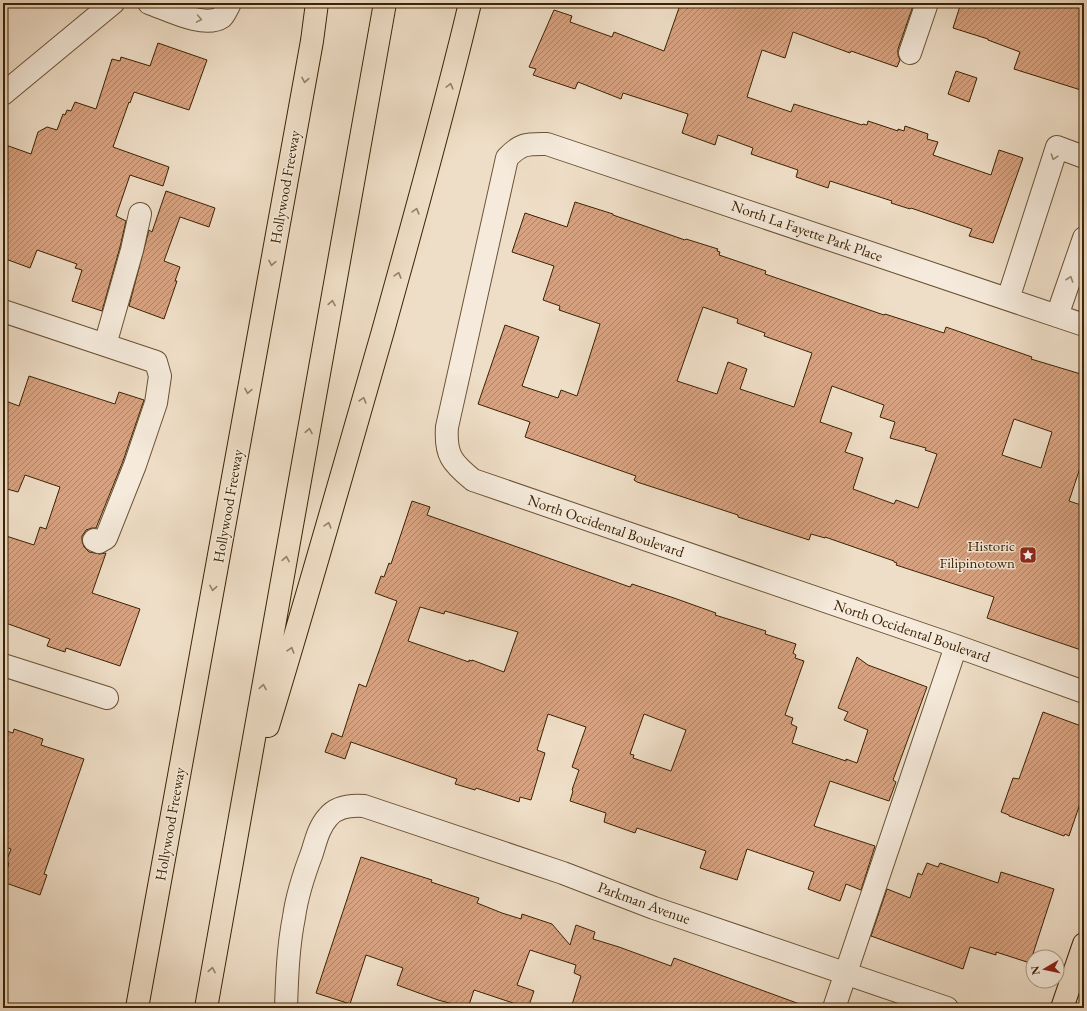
<svg xmlns="http://www.w3.org/2000/svg" width="1087" height="1011" font-family="'EB Garamond',serif">
<style>
.building{fill:url(#building-hatch);stroke:#3c2303;fill-rule:evenodd}
.lines{fill:none;stroke-linecap:round;stroke-linejoin:round}
.minor-casing{stroke:#695234;stroke-width:24}
.major-casing{stroke:#3c2303;stroke-width:24}
.highway-casing{stroke:#3c2303;stroke-width:24}
.minor{stroke:#f5eadb;stroke-width:22}
.major{stroke:#efdec7;stroke-width:22}
.highway{stroke:#efdec7;stroke-width:22}
.oneway{stroke:#98866f}
.oneway2{stroke:#968065}
.labels{text-anchor:middle;stroke-width:3;stroke-linejoin:round;paint-order:stroke}
.street-label{font-size:15px;fill:#3c2303;stroke:#f5eadb}
.poi-label{font-size:15px;fill:#3c2303;stroke:#f5eadb;text-anchor:end}
</style>
<defs>
<pattern id="building-hatch" width="6" height="6" patternUnits="userSpaceOnUse"><rect width="6" height="6" fill="#d7a281"/><path d="M-1 1l2-2M0 6l6-6M5 7l2-2" fill="none" stroke="#b08467"/></pattern>
</defs>
<rect width="100%" height="100%" fill="#efdec7"/>
<filter id="stains"><feTurbulence type="fractalNoise" baseFrequency=".005" numOctaves="4"/><feColorMatrix values="0 0 0 0 .2 0 0 0 0 .09 0 0 0 0 .02 0 0 0 .5 -.17"/></filter>
<radialGradient id="worn" r=".72"><stop offset=".6" stop-color="#630" stop-opacity="0"/><stop offset="1" stop-color="#630" stop-opacity=".3"/></radialGradient>
<!-- building -->
<path class="building" d="M 690,3 L 914,3 L 898,49 L 898,55 L 900,60 L 897,67 L 851,51 L 850,53 L 793,32 L 785,58 L 762,50 L 747,97 L 791,112 L 794,104 L 862,125 L 863,124 L 867,125 L 868,121 L 898,131 L 898,129 L 904,131 L 905,126 L 928,134 L 927,139 L 938,142 L 933,155 L 991,175 L 999,150 L 1023,158 L 993,243 L 969,236 L 972,229 L 911,208 L 910,209 L 891,203 L 892,201 L 830,181 L 828,188 L 796,177 L 798,170 L 751,154 L 753,148 L 718,135 L 715,145 L 682,133 L 688,114 L 623,93 L 621,99 L 578,82 L 575,89 L 533,75 L 536,69 L 529,67 L 554,10 L 572,16 L 570,22 L 612,37 L 614,32 L 664,51 L 680,5 L 688,8 Z
M 961,3 L 1084,3 L 1084,91 L 1014,69 L 1020,52 L 988,40 L 988,39 L 953,28 Z
M 158,43 L 207,60 L 189,110 L 134,92 L 130,103 L 129,102 L 113,147 L 169,167 L 163,186 L 130,175 L 116,216 L 126,221 L 120,247 L 102,311 L 72,301 L 82,270 L 75,268 L 77,264 L 37,250 L 30,268 L 3,258 L 3,144 L 31,154 L 38,132 L 47,127 L 57,130 L 63,114 L 65,115 L 67,110 L 71,111 L 75,102 L 96,109 L 112,59 L 120,61 L 121,57 L 150,66 Z
M 956,71 L 977,78 L 969,102 L 948,94 Z
M 166,191 L 215,208 L 209,227 L 180,217 L 164,261 L 180,267 L 175,281 L 177,281 L 164,319 L 129,306 L 149,230 L 152,232 Z
M 575,202 L 613,214 L 613,215 L 685,240 L 686,239 L 718,249 L 717,251 L 720,252 L 719,255 L 766,271 L 765,274 L 884,315 L 885,314 L 944,333 L 946,327 L 1032,357 L 1031,359 L 1084,375 L 1084,456 L 1069,501 L 1084,506 L 1084,651 L 987,618 L 994,597 L 896,565 L 897,563 L 894,562 L 894,561 L 825,537 L 825,538 L 811,534 L 809,540 L 738,517 L 738,515 L 637,482 L 634,480 L 636,476 L 525,437 L 530,422 L 478,404 L 505,325 L 539,337 L 522,386 L 558,398 L 561,390 L 577,396 L 600,324 L 559,310 L 560,306 L 543,300 L 554,266 L 512,252 L 525,213 L 567,227 ZM 703,307 L 738,319 L 737,323 L 765,333 L 764,336 L 812,353 L 794,407 L 740,389 L 747,369 L 728,362 L 717,394 L 677,381 ZM 832,386 L 884,405 L 880,417 L 895,422 L 890,438 L 926,448 L 925,450 L 937,454 L 918,508 L 896,500 L 894,504 L 853,489 L 863,458 L 845,452 L 852,433 L 820,422 ZM 1014,419 L 1052,432 L 1041,468 L 1002,455 Z
M 29,376 L 115,404 L 119,392 L 144,400 L 123,461 L 96,528 L 92,528 L 86,530 L 82,536 L 82,541 L 84,547 L 89,552 L 100,554 L 106,553 L 92,593 L 140,609 L 120,666 L 66,648 L 65,652 L 47,646 L 50,639 L 3,622 L 3,535 L 34,545 L 40,527 L 46,529 L 60,487 L 25,475 L 18,492 L 3,488 L 3,400 L 19,406 Z
M 412,501 L 430,507 L 427,515 L 630,587 L 632,584 L 674,598 L 716,613 L 715,615 L 766,631 L 765,634 L 796,644 L 793,653 L 796,655 L 795,658 L 804,661 L 785,715 L 793,718 L 791,724 L 797,727 L 792,743 L 846,761 L 846,759 L 857,763 L 868,730 L 844,720 L 848,712 L 838,708 L 857,657 L 868,665 L 927,687 L 893,780 L 896,782 L 889,801 L 830,781 L 814,826 L 875,846 L 861,890 L 846,884 L 840,901 L 808,889 L 814,872 L 747,849 L 737,880 L 700,868 L 706,851 L 637,828 L 635,833 L 604,822 L 606,813 L 570,801 L 573,791 L 572,790 L 579,770 L 572,767 L 586,727 L 548,714 L 537,750 L 545,753 L 531,800 L 520,797 L 519,802 L 476,788 L 475,790 L 455,784 L 457,779 L 351,742 L 345,759 L 325,752 L 332,733 L 342,737 L 359,684 L 366,687 L 397,601 L 375,593 L 381,576 L 384,577 L 389,563 L 391,564 ZM 420,607 L 444,614 L 445,611 L 518,632 L 504,672 L 472,660 L 472,661 L 469,660 L 469,662 L 408,641 ZM 644,714 L 686,730 L 671,771 L 633,758 L 634,755 L 630,754 Z
M 1043,712 L 1084,727 L 1084,792 L 1069,836 L 1065,834 L 1064,836 L 1009,816 L 1009,815 L 1001,812 L 1013,778 L 1019,779 Z
M 14,729 L 43,739 L 41,745 L 84,759 L 44,874 L 47,875 L 40,895 L 3,882 L 9,863 L 6,862 L 11,849 L 3,846 L 3,730 L 13,733 Z
M 361,857 L 432,880 L 431,882 L 479,898 L 477,903 L 502,913 L 521,919 L 522,914 L 552,924 L 570,945 L 576,925 L 595,932 L 593,939 L 619,947 L 671,966 L 674,958 L 805,1006 L 805,1008 L 571,1008 L 581,976 L 574,973 L 576,965 L 530,950 L 517,985 L 534,991 L 528,1008 L 474,990 L 468,1008 L 438,1000 L 397,985 L 403,968 L 366,955 L 350,1004 L 316,993 Z
M 927,863 L 938,867 L 940,863 L 998,883 L 1001,872 L 1054,889 L 1030,963 L 996,952 L 996,955 L 970,947 L 963,969 L 871,936 L 887,889 L 910,898 L 918,873 L 922,875 Z"/>
<g class="lines">
<!-- minor casing -->
<g class="minor-casing">
<path id="minor" d="M 149,3 C 167,9 204,29 222,17 C 225,14 228,7 230,3
M 910,53 L 927,3
M 3,94 L 113,3
M 1008,299 L 1057,147 L 1084,157
M 3,311 L 156,362 L 160,376 L 156,403 L 135,465 L 106,538 L 99,542 L 94,540
M 1057,316 L 1084,238
M 1084,325 L 547,144 C 527,144 521,143 507,158 L 447,427 C 445,455 452,463 473,480 L 956,646 L 1084,692
M 105,345 L 132,250 L 140,214
M 3,665 L 107,698
M 286,1008 C 287,978 288,947 294,917 C 297,895 304,874 312,853 C 316,840 319,827 328,817 C 337,806 351,805 364,806 L 563,873 L 654,908 L 947,1008
M 834,1008 L 956,646"/>
</g>
<!-- major casing -->
<g class="major-casing">
<path id="major" d="M 1062,1008 L 1084,944"/>
</g>
<!-- highway casing -->
<g class="highway-casing">
<path id="highway" d="M 268,726 C 308,595 345,463 383,331 C 413,222 444,113 470,3
M 137,1008 L 312,41 L 317,3
M 206,1008 L 385,3"/>
</g>
<!-- minor -->
<use href="#minor" class="minor"/>
<!-- major -->
<use href="#major" class="major"/>
<!-- highway -->
<use href="#highway" class="highway"/>
</g>
<!-- one-way arrows -->
<defs><path id="oneway-chevron" d="M-2-3.5L2.5 0L-2 3.5" fill="none" stroke-width="1.6" stroke-linecap="round" stroke-linejoin="round"/></defs>
<g class="oneway">
<use href="#oneway-chevron" transform="translate(199 19) rotate(10)"/>
<use href="#oneway-chevron" transform="translate(1054 157) rotate(108)"/>
<use href="#oneway-chevron" transform="translate(1070 279) rotate(-71)"/>
</g>
<g class="oneway2">
<use href="#oneway-chevron" transform="translate(305 80) rotate(100)"/>
<use href="#oneway-chevron" transform="translate(450 86) rotate(-75)"/>
<use href="#oneway-chevron" transform="translate(416 211) rotate(-74)"/>
<use href="#oneway-chevron" transform="translate(272 263) rotate(100)"/>
<use href="#oneway-chevron" transform="translate(398 275) rotate(-74)"/>
<use href="#oneway-chevron" transform="translate(332 303) rotate(-80)"/>
<use href="#oneway-chevron" transform="translate(248 391) rotate(100)"/>
<use href="#oneway-chevron" transform="translate(363 400) rotate(-74)"/>
<use href="#oneway-chevron" transform="translate(309 431) rotate(-80)"/>
<use href="#oneway-chevron" transform="translate(328 525) rotate(-74)"/>
<use href="#oneway-chevron" transform="translate(286 559) rotate(-80)"/>
<use href="#oneway-chevron" transform="translate(213 588) rotate(100)"/>
<use href="#oneway-chevron" transform="translate(291 650) rotate(-73)"/>
<use href="#oneway-chevron" transform="translate(263 687) rotate(-80)"/>
<use href="#oneway-chevron" transform="translate(212 970) rotate(-80)"/>
</g>
<!-- icons -->
<defs>
<g id="sight-square" transform="scale(0.9)"><rect x="-9" y="-9" width="18" height="18" rx="4" fill="#8f2418" stroke="#f5eadb"/><path d="M0-6L1.8-2.2L6-1.7L2.9 1.2L3.7 5.4L0 3.3L-3.7 5.4L-2.9 1.2L-6-1.7L-1.8-2.2Z" fill="#fff"/></g>
</defs>
<g fill-rule="evenodd">
<use href="#sight-square" x="1028" y="555"/>
</g>
<g class="labels">
<!-- street labels -->
<g class="street-label">
<text transform="translate(285 187) rotate(-80)" y="5">Hollywood Freeway</text>
<text transform="translate(807 231) rotate(19)" y="5">North La Fayette Park Place</text>
<text transform="translate(228 506) rotate(-80)" y="5">Hollywood Freeway</text>
<text transform="translate(606 526) rotate(19)" y="5">North Occidental Boulevard</text>
<text transform="translate(912 631) rotate(19)" y="5">North Occidental Boulevard</text>
<text transform="translate(170 824) rotate(-80)" y="5">Hollywood Freeway</text>
<text transform="translate(644 903) rotate(20)" y="5">Parkman Avenue</text>
</g>
<!-- poi labels -->
<g class="poi-label">
<text x="1015" y="551">Historic<tspan x="1015" dy="17">Filipinotown</tspan></text>
</g>
</g>
<!-- margin -->
<rect width="1087" height="1011" fill="none" stroke="#efdec7" stroke-width="16"/>
<rect x="4" y="4" width="1079" height="1003" fill="none" stroke="#3c2303" stroke-width="2"/>
<rect x="8" y="8" width="1071" height="995" fill="none" stroke="#3c2303"/>
<!-- north arrow -->
<g transform="translate(1045 969) rotate(261)"><circle r="19" fill="#f5eadb" stroke="#ab9a85"/>
<path d="M0-3L7 15L0 10L-7 15Z" fill="#8f2418"/>
<text y="-6" font-size="11" font-weight="bold" text-anchor="middle" fill="#3c2303">N</text>
</g>
<rect width="100%" height="100%" filter="url(#stains)"/>
<rect width="100%" height="100%" fill="url(#worn)"/>
</svg>
